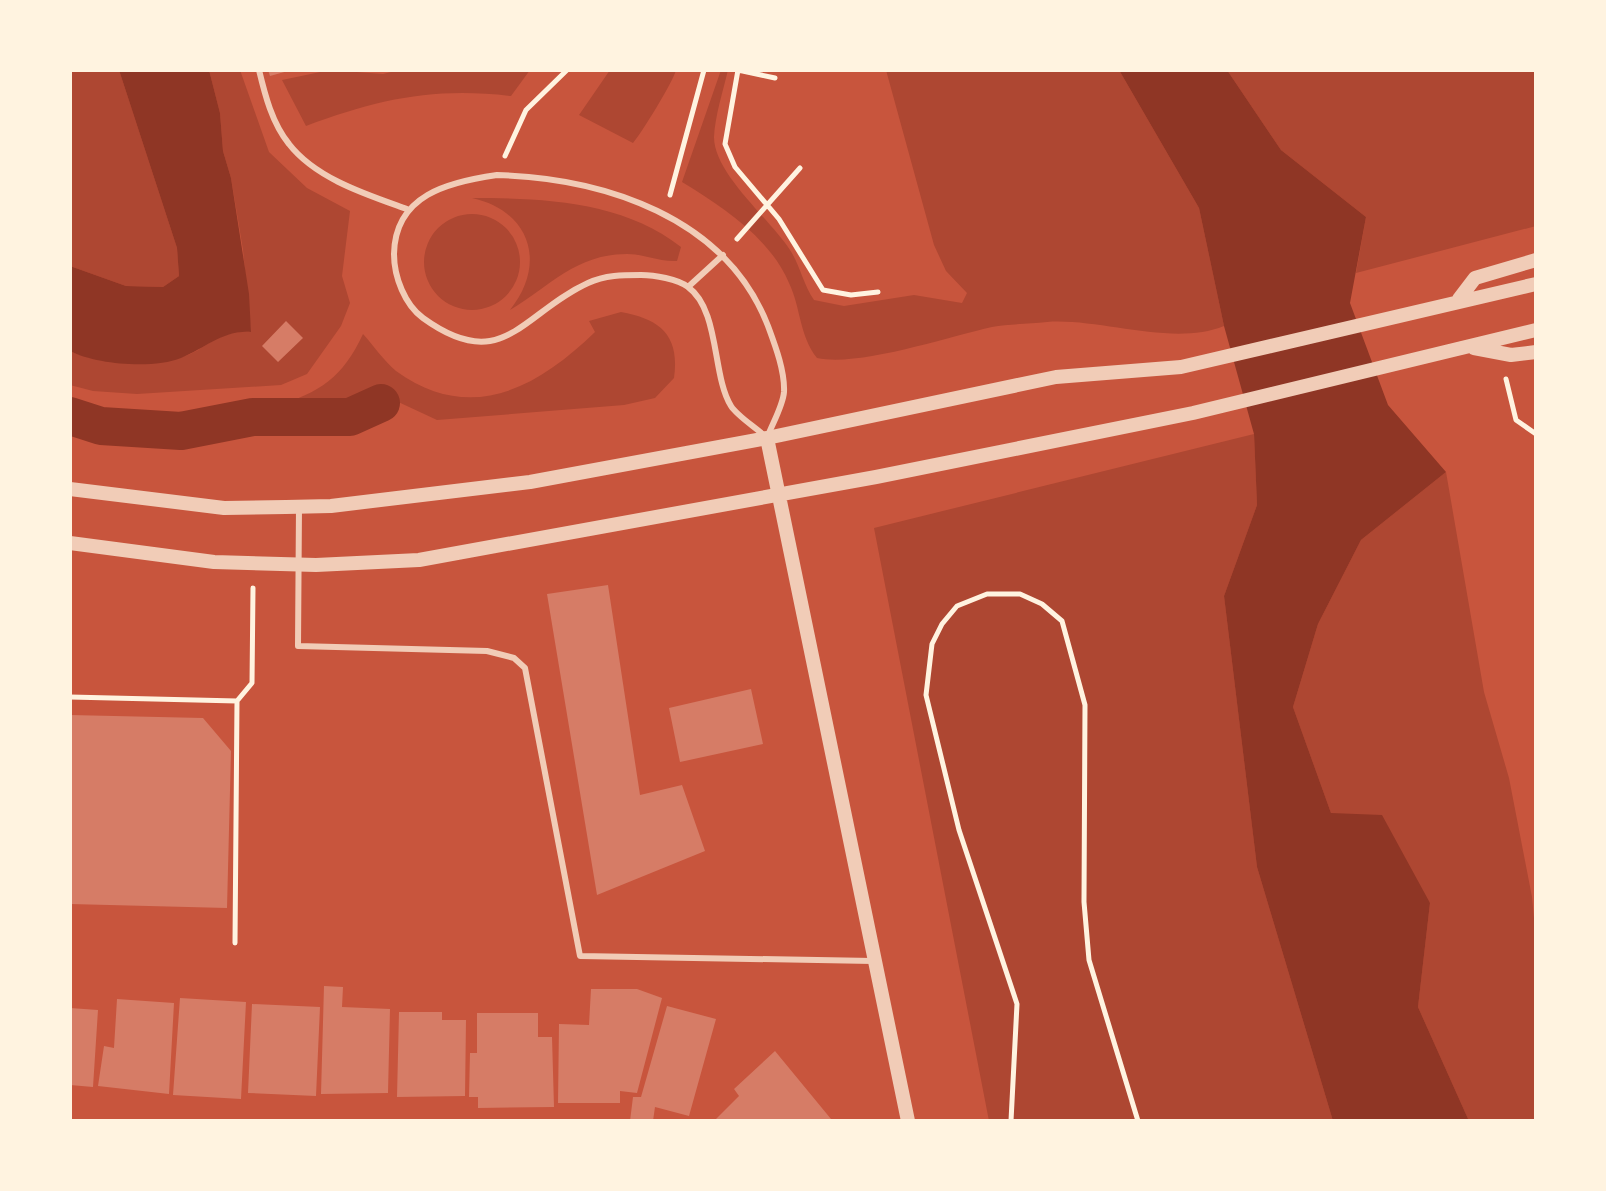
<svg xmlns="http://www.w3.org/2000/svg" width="1606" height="1191" font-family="'Archivo Narrow',sans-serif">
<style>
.green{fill:#ae4732}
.water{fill:#8f3625}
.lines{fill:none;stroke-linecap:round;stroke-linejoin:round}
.canal{stroke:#8f3625;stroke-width:38}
.building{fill:#d67c66}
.path{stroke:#fff3e0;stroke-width:5}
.service{stroke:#f1ccb7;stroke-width:6}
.tertiary{stroke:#f1ccb7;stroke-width:14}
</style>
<rect width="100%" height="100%" fill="#c8553d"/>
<!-- green -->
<path class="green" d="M 70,70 L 119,70 L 177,248 L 179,276 L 163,287 L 126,286 L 70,266 Z
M 209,70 L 240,70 L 269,152 L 307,188 L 350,211 L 342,276 L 350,303 L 341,326 L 307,374 L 281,385 L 137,394 L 93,391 L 70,385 L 70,351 C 93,363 157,365 182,357 C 207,350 216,330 251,332 L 243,250 L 231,178 L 223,151 L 220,113 Z
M 330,70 L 383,74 L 399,70 L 530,70 L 511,96 C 433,87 379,99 306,126 L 282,80 Z
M 610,70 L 676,70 C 673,82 641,134 633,143 L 579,115 Z
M 721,70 L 728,70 C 723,91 715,116 714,137 C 714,174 770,219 790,250 C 800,265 803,284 814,300 L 844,306 L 914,295 L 962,303 L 967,293 L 946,271 L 934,245 L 886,70 L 1119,70 L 1199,208 L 1224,326 C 1173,347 1101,318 1047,322 C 1029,324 1009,324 992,327 C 947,337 859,367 817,358 C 799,335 801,308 789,283 C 770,238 723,207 682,182 Z
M 1227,70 L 1536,70 L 1536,226 L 1356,273 L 1366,217 L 1281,150 Z
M 472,198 C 542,198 623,201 681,247 L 677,261 C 659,262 644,254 627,254 C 576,254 550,286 510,310 C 547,264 531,211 472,198 Z
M424 262a48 48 0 1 1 96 0a48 48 0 1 1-96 0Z
M 621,312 C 660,319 680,335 674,378 L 655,398 L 624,405 L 437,420 L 379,393 L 332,408 L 275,406 C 320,393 343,377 363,334 C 373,345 384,361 396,371 C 471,425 537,388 595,332 L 589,321 Z
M 1254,434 L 1257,505 L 1224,596 L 1257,867 L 1333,1121 L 989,1121 L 874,528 Z
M 1446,472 L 1484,692 L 1509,778 L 1532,897 L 1536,940 L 1536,1121 L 1469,1121 L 1418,1007 L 1430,903 L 1331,813 L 1293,707 L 1318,624 L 1361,540 Z"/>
<!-- water -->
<path class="water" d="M 119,70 L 209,70 L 220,113 L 223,151 L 231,178 L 249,294 L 251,332 C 223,330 206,348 181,358 C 154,369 97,365 70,351 L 70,266 L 126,286 L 163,287 L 179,276 L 177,248 Z
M 1119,70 L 1227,70 L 1281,150 L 1366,217 L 1350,303 L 1388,405 L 1446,472 L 1361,540 L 1318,624 L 1293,707 L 1331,813 L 1382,815 L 1430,903 L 1418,1007 L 1469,1121 L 1333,1121 L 1257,867 L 1224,596 L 1257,505 L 1254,434 L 1224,326 L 1199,208 Z"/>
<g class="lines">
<!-- canal -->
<path class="canal" d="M 70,416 L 101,426 L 181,431 L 253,417 L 350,417 L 381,403"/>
</g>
<!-- building -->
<path class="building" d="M 268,70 L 288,70 L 288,71 L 270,76 Z
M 286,321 L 303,338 L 278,362 L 262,346 Z
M 608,585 L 640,795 L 682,785 L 705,851 L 597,895 L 547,594 Z
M 751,689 L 763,744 L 680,762 L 669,708 Z
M 70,715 L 203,718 L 231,751 L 227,908 L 70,904 Z
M 324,986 L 343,987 L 342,1007 L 390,1009 L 388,1093 L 321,1094 Z
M 591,989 L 637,989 L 662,998 L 637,1093 L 620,1091 L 620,1103 L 558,1103 L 559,1024 L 589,1025 Z
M 180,998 L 246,1002 L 241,1099 L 173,1095 Z
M 117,999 L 174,1003 L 169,1094 L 98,1086 L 104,1046 L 114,1048 Z
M 252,1004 L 320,1007 L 316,1096 L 248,1093 Z
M 667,1006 L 716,1019 L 689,1116 L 655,1107 L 653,1121 L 630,1121 L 633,1097 L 641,1097 Z
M 70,1008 L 98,1010 L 93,1087 L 70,1085 Z
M 399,1012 L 442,1012 L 442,1020 L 466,1020 L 465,1096 L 397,1097 Z
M 477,1013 L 538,1013 L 538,1037 L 552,1037 L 554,1107 L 478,1108 L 478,1097 L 469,1097 L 470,1053 L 477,1053 Z
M 775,1051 L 831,1119 L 714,1121 L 739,1096 L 734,1089 Z"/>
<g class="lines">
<!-- path -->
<path class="path" d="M 738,70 L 725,144 L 735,167 L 779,219 L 823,290 L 851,295 L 878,292
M 738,70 L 775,78
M 505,156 L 526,110 L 567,70
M 670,195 L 704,70
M 737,239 L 800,168
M 1506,379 L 1516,420 L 1536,434
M 70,697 L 237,701
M 235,943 L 237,701 L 252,683 L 253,588
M 1011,1121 L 1017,1004 L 959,830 L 926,695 L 932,644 L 942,624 L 957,606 L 987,594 L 1020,594 L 1042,604 L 1062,621 L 1085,705 L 1084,902 L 1089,960 L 1138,1121"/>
<!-- service -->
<path class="service" d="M 259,70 C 265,95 272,123 289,144 C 316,179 368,195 407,209
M 497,175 C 604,178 726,217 768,326 C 775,345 785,371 784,392 C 783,406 772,424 767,438 C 757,428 738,417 731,406 C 712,376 720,310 688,287 C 678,279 654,275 641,275 C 623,275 605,275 588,283 C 522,313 503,376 423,318 C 405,305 394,277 394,254 C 395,195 448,182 497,175 Z
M 688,287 L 723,255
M 299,507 L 298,646 L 487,651 L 514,658 L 525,668 L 580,956 L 873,961"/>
<!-- tertiary -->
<path class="tertiary" d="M 1459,299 L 1475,278 L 1536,260
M 1474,348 L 1511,355 L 1536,352
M 767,438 L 908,1121
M 70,489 L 224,508 L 286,507 L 331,506 L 530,482 L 767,438 L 1056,377 L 1181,367 L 1536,284
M 70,543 L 214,562 L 316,565 L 419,560 L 876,477 L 1193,413 L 1536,330"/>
</g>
<!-- border -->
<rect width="1606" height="1191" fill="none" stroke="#fff3e0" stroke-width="144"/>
</svg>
